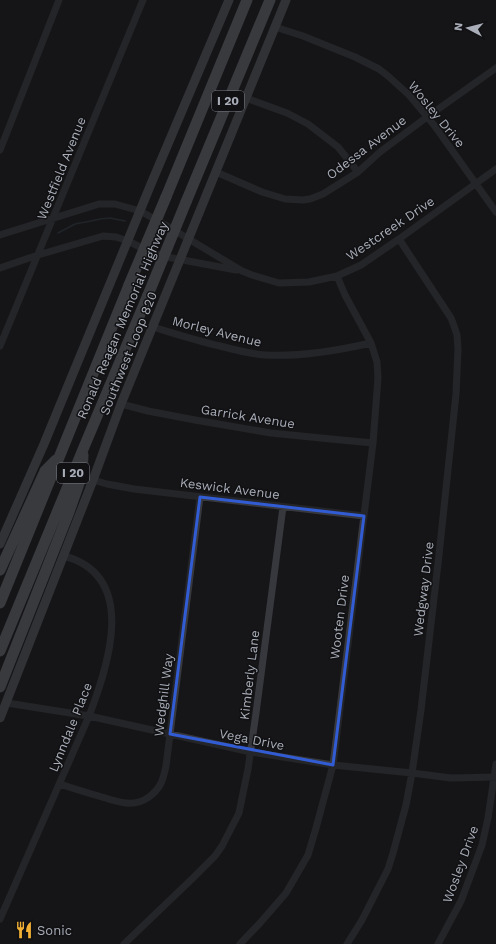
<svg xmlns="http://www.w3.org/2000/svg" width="496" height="944" font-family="'Work Sans',sans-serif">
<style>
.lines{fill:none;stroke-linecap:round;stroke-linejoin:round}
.stream{stroke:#2c353c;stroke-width:1.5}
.minor{stroke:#37383d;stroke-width:7}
.major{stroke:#53555c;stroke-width:9}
.highway{stroke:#63666e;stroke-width:11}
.highway-bridge{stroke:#63666e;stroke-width:11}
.marked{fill:none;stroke:#325cd3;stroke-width:3;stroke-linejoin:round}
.labels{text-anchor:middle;stroke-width:3;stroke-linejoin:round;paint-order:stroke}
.shield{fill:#111113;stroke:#7b7e86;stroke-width:1}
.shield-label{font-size:12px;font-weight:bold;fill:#a8adb8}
.street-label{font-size:13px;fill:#a8adb8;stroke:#111113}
.poi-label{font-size:13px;fill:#a8adb8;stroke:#111113;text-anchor:start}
</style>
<rect width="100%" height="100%" fill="#161618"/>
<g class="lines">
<!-- stream -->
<path class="stream" d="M 58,233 L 75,224 L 91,221 L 100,219 L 110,218 L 125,221"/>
<!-- minor -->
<path class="minor" d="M 275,27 L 303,36 L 355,57 L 379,69 L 388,76 L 409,95 L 434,125 L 496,212
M 246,98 L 287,113 L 308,124 L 338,147 L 358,172
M 0,150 L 59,0
M 216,172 L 262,192 L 285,199 L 303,200 L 310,199 L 323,194 L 358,172 L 380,152 L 427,117 L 496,68
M 0,235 L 99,204 L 115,204 L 140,211 L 162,223 L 242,271 L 252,275 L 279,283 L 309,282 L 337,276 L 361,265 L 399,239 L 496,169
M 0,268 L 38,255 L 103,236 L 116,237 L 128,241 L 150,252 L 167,257 L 236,270
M 153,327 C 176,334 198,341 220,346 C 235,350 250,354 265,355 C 301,357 336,351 371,343
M 0,346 L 143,0
M 121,404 L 148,411 L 195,420 L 271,433 L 331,439 L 373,443
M 93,480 L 107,484 L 134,489 L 364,516
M 7,703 L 89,716 L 251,752 L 333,765 L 412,773 L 451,778 L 496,777
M 60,784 C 74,789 88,793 102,797 C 117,802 134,808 149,797 C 161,788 163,780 166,766 L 200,497
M 0,919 L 89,716 C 108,666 139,576 64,556
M 124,944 L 193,878 L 215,856 L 222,846 L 239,813 L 242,798 L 248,769 L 256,713 L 283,507
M 240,944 L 260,923 L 286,893 L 308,855 L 316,828 L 333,765 L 373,443 L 378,378 L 377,362 L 371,343 L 345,295 L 337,276
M 347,944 L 362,920 L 388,869 L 393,853 L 406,805 L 412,773 L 421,710 L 439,555 L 456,394 L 458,349 L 457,335 L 454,326 L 451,318 L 399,239
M 438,944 L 461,901 L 482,845 L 488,818 L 496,764"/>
<!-- major -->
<path class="major" d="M 0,544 L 44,444 L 151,184 L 229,0
M 0,718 L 93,480 L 121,404 L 286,0"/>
<!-- highway -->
<path class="highway" d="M 166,197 L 247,0
M 186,202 L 270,0
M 0,570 L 45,471 L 56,460
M 0,603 L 129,285
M 0,651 L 84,447 L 148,295
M 0,687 L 69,512 L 82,475 L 83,455"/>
<!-- highway-bridge -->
<path class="highway-bridge" d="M 129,285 L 166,197
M 148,295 L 186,202"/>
</g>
<!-- marked area -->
<path d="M0 0H496V944H0ZM 200,497 L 364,516 L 333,765 L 170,734 Z" fill="#161618" fill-opacity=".55" fill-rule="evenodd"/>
<path class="marked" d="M 200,497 L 364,516 L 333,765 L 170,734 Z"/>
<!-- icons -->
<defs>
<g id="restaurant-bare" transform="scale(1.38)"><path d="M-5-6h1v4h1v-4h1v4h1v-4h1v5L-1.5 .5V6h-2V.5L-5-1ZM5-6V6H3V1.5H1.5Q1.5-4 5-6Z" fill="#f2b134" stroke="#111113" stroke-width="2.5" paint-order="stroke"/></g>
</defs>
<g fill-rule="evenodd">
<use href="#restaurant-bare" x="24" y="930"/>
</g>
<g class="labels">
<!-- shield labels -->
<g class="shield">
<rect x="212" y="91" width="32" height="20" rx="3"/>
<rect x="57" y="463" width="32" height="20" rx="3"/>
</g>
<g class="shield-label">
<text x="228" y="105">I 20</text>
<text x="73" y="477">I 20</text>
</g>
<!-- street labels -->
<g class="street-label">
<text transform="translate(437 114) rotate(51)" y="5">Wosley Drive</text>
<text transform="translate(366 147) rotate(-37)" y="5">Odessa Avenue</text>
<text transform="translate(61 168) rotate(-68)" y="5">Westfield Avenue</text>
<text transform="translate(390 228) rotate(-34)" y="5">Westcreek Drive</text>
<text transform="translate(122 320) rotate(-67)" y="5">Ronald Reagan Memorial Highway</text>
<text transform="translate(217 331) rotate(14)" y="5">Morley Avenue</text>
<text transform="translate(128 353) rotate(-68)" y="5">Southwest Loop 820</text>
<text transform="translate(248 416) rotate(9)" y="5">Garrick Avenue</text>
<text transform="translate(230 488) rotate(7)" y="5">Keswick Avenue</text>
<text transform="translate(423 589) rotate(-83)" y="5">Wedgway Drive</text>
<text transform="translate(339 617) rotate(-83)" y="5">Wooten Drive</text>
<text transform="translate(249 675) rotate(-83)" y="5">Kimberly Lane</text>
<text transform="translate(163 695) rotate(-83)" y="5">Wedghill Way</text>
<text transform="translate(70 727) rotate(-68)" y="5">Lynndale Place</text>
<text transform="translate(252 739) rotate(11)" y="5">Vega Drive</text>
<text transform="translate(460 864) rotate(-70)" y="5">Wosley Drive</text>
</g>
<!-- poi labels -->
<g class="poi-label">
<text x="37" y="935">Sonic</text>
</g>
</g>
<!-- north arrow -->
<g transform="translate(468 28) rotate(277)" stroke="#111113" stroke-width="3" paint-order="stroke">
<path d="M0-3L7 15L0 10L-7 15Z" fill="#a8adb8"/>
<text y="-6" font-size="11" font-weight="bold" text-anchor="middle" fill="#a8adb8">N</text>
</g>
</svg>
